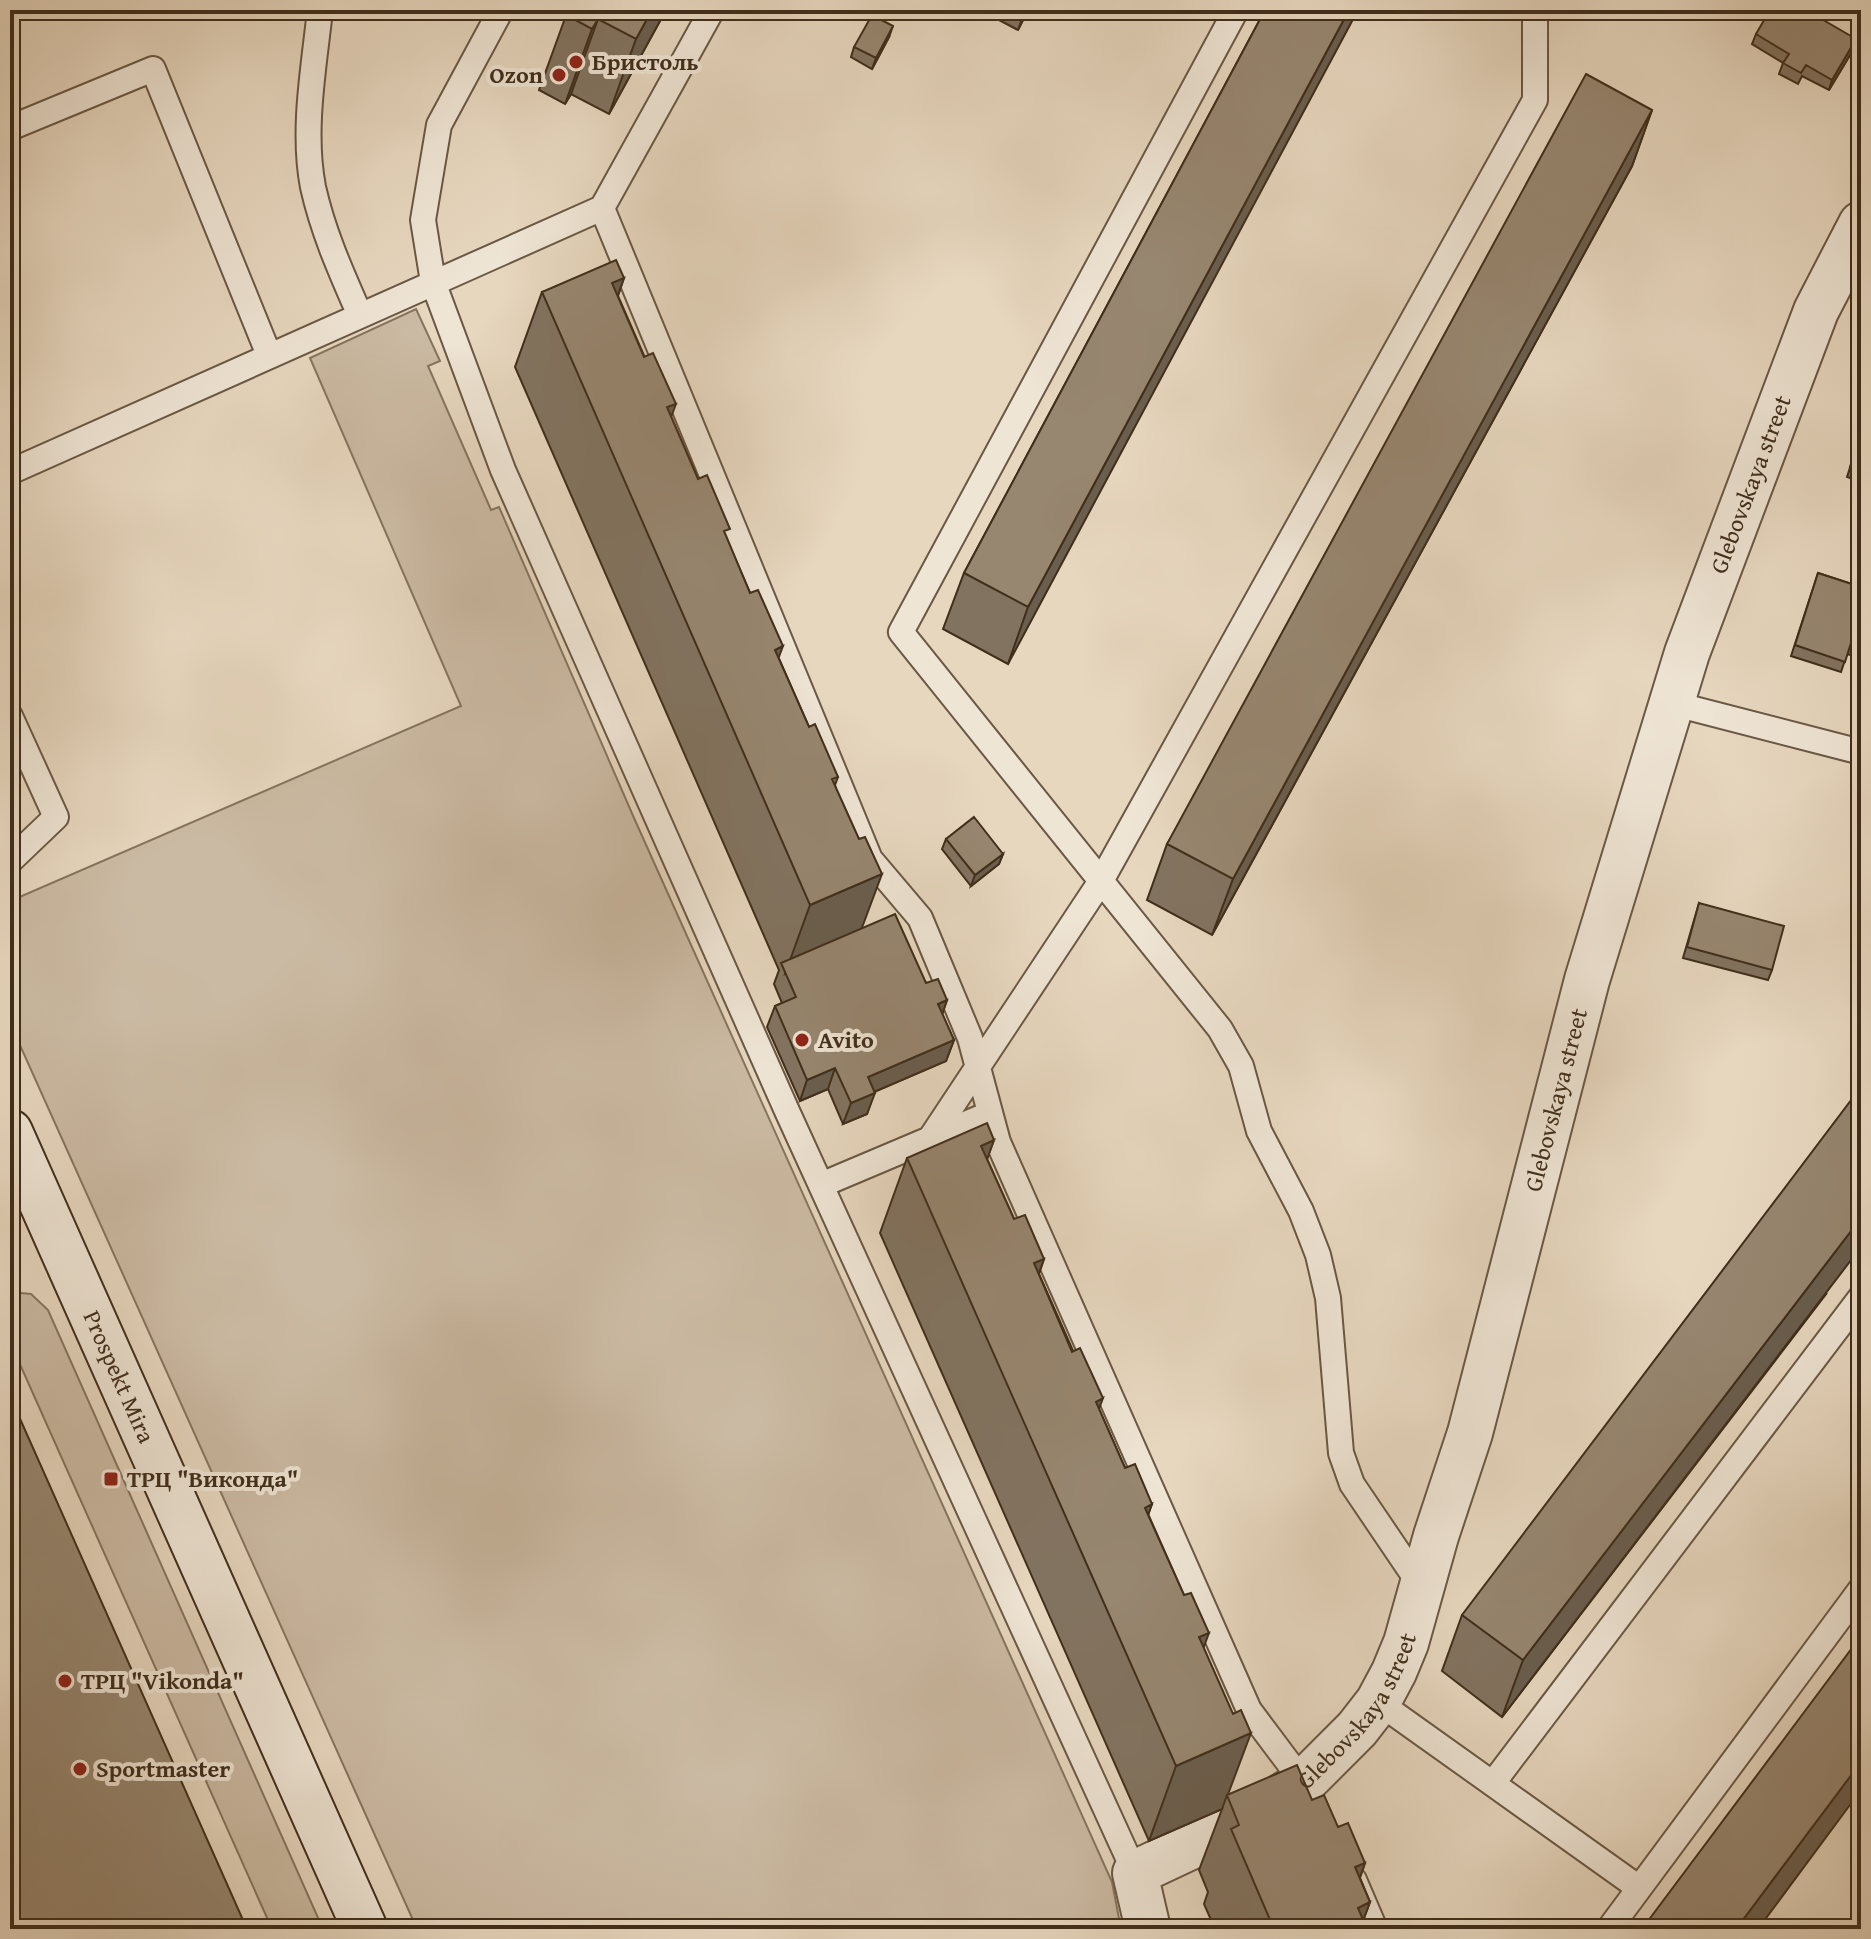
<svg xmlns="http://www.w3.org/2000/svg" width="1871" height="1939" font-family="'Gentium Book Plus',serif">
<style>
.green{fill:#cbbaa3;stroke:#86745f;stroke-width:2}
.lines{fill:none;stroke-linecap:round;stroke-linejoin:round}
.service-casing{stroke:#6a5844;stroke-width:28}
.minor-casing{stroke:#6a5844;stroke-width:48}
.secondary-casing{stroke:#402e1b;stroke-width:48}
.service{stroke:#efe5d5;stroke-width:24}
.minor{stroke:#efe5d5;stroke-width:44}
.secondary{stroke:#efe5d5;stroke-width:44}
.wall{fill:#827360;stroke:#402e1b;stroke-width:2}
.shaded-wall{fill:#6a5e4e;stroke:#402e1b;stroke-width:2}
.building{fill:#978670;stroke:#402e1b;stroke-width:2}
.poi-dot{fill:#8f2418;stroke:#efe5d5;stroke-width:3}
.labels{text-anchor:middle;stroke-width:8;stroke-linejoin:round;paint-order:stroke}
.poi-label{font-size:24px;font-weight:bold;fill:#402e1b;stroke:#efe5d5;text-anchor:start}
.street-label{font-size:24px;fill:#402e1b;stroke:#efe5d5}
</style>
<rect width="100%" height="100%" fill="#e7d7bf"/>
<filter id="stains"><feTurbulence type="fractalNoise" baseFrequency=".0025" numOctaves="4"/><feColorMatrix values="0 0 0 0 .2 0 0 0 0 .09 0 0 0 0 .02 0 0 0 .5 -.17"/></filter>
<radialGradient id="worn" r=".72"><stop offset=".6" stop-color="#630" stop-opacity="0"/><stop offset="1" stop-color="#630" stop-opacity=".3"/></radialGradient>
<!-- green -->
<path class="green" d="M 416,309 L 440,361 L 428,366 L 491,510 L 499,507 L 634,818 L 1112,1882 L 1121,1929 L 417,1929 L 10,1023 L 10,891 L 15,899 L 461,706 L 310,358 Z
M 10,1292 L 31,1294 L 48,1310 L 323,1929 L 272,1929 L 10,1342 Z"/>
<g class="lines">
<!-- service casing -->
<g class="service-casing">
<path id="service" d="M 320,10 C 314,67 302,130 313,187 C 323,232 341,272 359,313
M 501,10 L 439,125 L 423,220 L 433,282 L 503,470 L 787,1111 L 1135,1873
M 1236,10 L 901,632 L 1220,1029 L 1241,1066 L 1259,1131 L 1301,1211 L 1318,1255 L 1328,1298 L 1341,1453 L 1352,1484 L 1421,1586
M 10,128 L 153,69 L 269,355
M 602,208 L 870,859 L 920,918 L 970,1038 L 998,1142 L 1249,1710 L 1309,1790
M 10,472 L 602,208 L 712,10
M 1671,703 L 1861,752
M 10,716 L 56,817 L 10,861
M 930,1139 L 1101,881 L 1535,100 L 1535,10
M 821,1185 L 989,1114
M 1378,1702 L 1639,1888
M 1493,1783 L 1861,1297
M 1354,1880 L 1375,1929
M 1609,1929 L 1861,1589"/>
</g>
<!-- minor casing -->
<g class="minor-casing">
<g id="minor">
<path id="s1" d="M 1148,1929 L 1135,1873 L 1239,1824 L 1304,1782 L 1357,1729 L 1378,1702 L 1394,1672 L 1406,1643 L 1436,1536 L 1470,1433 L 1587,980 L 1687,653 L 1816,311 L 1861,224"/>
</g>
</g>
<!-- secondary casing -->
<g class="secondary-casing">
<g id="secondary">
<path id="s2" d="M 10,1132 L 365,1929"/>
</g>
</g>
<!-- service -->
<use href="#service" class="service"/>
<!-- minor -->
<use href="#minor" class="minor"/>
<!-- secondary -->
<use href="#secondary" class="secondary"/>
</g>
<!-- wall -->
<path class="wall" d="M 568,10 L 666,10 L 609,114 L 571,94 L 565,104 L 539,90 Z
M 980,10 L 1028,10 L 1018,30 Z
M 1265,10 L 1008,664 L 943,629 L 964,573 Z
M 1756,34 L 1853,50 L 1829,90 L 1802,76 L 1798,84 L 1779,74 L 1783,63 L 1752,44 Z
M 889,37 L 872,69 L 851,57 L 854,47 Z
M 1652,110 L 1632,166 L 1212,935 L 1147,900 L 1167,844 Z
M 624,278 L 618,296 L 698,479 L 726,538 L 809,727 L 838,777 L 835,785 L 862,929 L 947,1000 L 942,1014 L 954,1040 L 946,1061 L 874,1092 L 867,1114 L 843,1124 L 828,1089 L 800,1101 L 767,1027 L 775,1006 L 782,1003 L 774,984 L 779,970 L 515,367 L 542,292 Z
M 1861,434 L 1861,482 L 1847,477 Z
M 1818,573 L 1861,587 L 1861,658 L 1847,654 L 1841,672 L 1791,656 Z
M 946,839 L 1003,854 L 999,864 L 971,886 L 942,849 Z
M 1699,903 L 1772,970 L 1768,980 L 1683,958 Z
M 994,1140 L 987,1159 L 1014,1219 L 1044,1259 L 1039,1274 L 1125,1468 L 1152,1504 L 1148,1515 L 1203,1647 L 1228,1794 L 1312,1800 L 1338,1827 L 1365,1863 L 1360,1878 L 1370,1902 L 1363,1921 L 1367,1929 L 1215,1929 L 1204,1904 L 1208,1892 L 1199,1870 L 1222,1809 L 1149,1841 L 880,1233 L 907,1158 Z
M 1827,1293 L 1502,1717 L 1442,1671 L 1462,1615 Z"/>
<!-- shaded-wall -->
<path class="shaded-wall" d="M 652,10 L 666,10 L 609,114 L 636,39 Z
M 1025,10 L 1028,10 L 1018,30 Z
M 1349,10 L 1358,10 L 1008,664 L 1028,607 Z
M 598,19 L 571,94 L 565,104 L 592,29 Z
M 893,26 L 889,37 L 872,69 L 876,58 Z
M 1856,39 L 1853,50 L 1829,90 L 1832,80 Z
M 1652,110 L 1632,166 L 1212,935 L 1233,879 Z
M 624,278 L 597,353 L 612,283 Z
M 676,404 L 648,479 L 667,407 Z
M 783,646 L 755,721 L 775,650 Z
M 1003,854 L 999,864 L 971,886 L 975,875 Z
M 882,874 L 854,949 L 785,974 L 810,905 Z
M 947,1000 L 940,1021 L 938,1004 Z
M 954,1040 L 946,1061 L 860,1098 L 868,1077 Z
M 835,1068 L 828,1089 L 800,1101 L 807,1080 Z
M 875,1093 L 867,1114 L 843,1124 L 851,1103 Z
M 994,1140 L 967,1215 L 981,1146 Z
M 1861,1218 L 1861,1247 L 1502,1717 L 1523,1660 Z
M 1044,1259 L 1017,1334 L 1034,1263 Z
M 1103,1398 L 1076,1473 L 1096,1402 Z
M 1152,1504 L 1125,1579 L 1145,1508 Z
M 1209,1633 L 1181,1708 L 1199,1637 Z
M 1251,1733 L 1227,1797 L 1227,1795 L 1222,1809 L 1149,1841 L 1176,1766 Z
M 1861,1762 L 1861,1790 L 1758,1929 L 1736,1929 Z
M 1365,1863 L 1341,1929 L 1355,1867 Z
M 1370,1902 L 1360,1929 L 1358,1908 Z"/>
<!-- building -->
<path class="building" d="M 568,10 L 652,10 L 636,39 L 598,19 L 592,29 L 566,15 Z
M 1265,10 L 1349,10 L 1028,607 L 964,573 Z
M 1770,10 L 1806,10 L 1856,39 L 1832,80 L 1806,65 L 1801,73 L 1783,63 L 1789,54 L 1756,34 Z
M 872,15 L 893,26 L 876,58 L 854,47 Z
M 1586,74 L 1652,110 L 1233,879 L 1167,844 Z
M 616,260 L 624,278 L 612,283 L 644,357 L 653,353 L 676,404 L 667,407 L 698,479 L 707,475 L 730,529 L 724,531 L 750,593 L 758,590 L 783,646 L 775,650 L 809,727 L 815,724 L 838,777 L 832,779 L 859,839 L 865,837 L 882,874 L 810,905 L 542,292 Z
M 1861,435 L 1861,470 L 1850,467 Z
M 1818,573 L 1861,587 L 1861,646 L 1851,643 L 1845,662 L 1795,645 Z
M 974,817 L 1003,854 L 975,875 L 946,839 Z
M 1699,903 L 1784,926 L 1772,970 L 1687,947 Z
M 895,914 L 926,983 L 938,979 L 947,1000 L 938,1004 L 954,1040 L 868,1077 L 875,1093 L 851,1103 L 835,1068 L 807,1080 L 775,1006 L 796,997 L 781,963 Z
M 1861,1087 L 1861,1218 L 1523,1660 L 1462,1615 Z
M 987,1123 L 994,1140 L 981,1146 L 1014,1219 L 1025,1215 L 1044,1259 L 1034,1263 L 1072,1352 L 1080,1348 L 1103,1398 L 1096,1402 L 1125,1468 L 1135,1464 L 1152,1504 L 1145,1508 L 1184,1595 L 1191,1593 L 1209,1633 L 1199,1637 L 1233,1714 L 1241,1710 L 1251,1733 L 1176,1766 L 907,1158 Z
M 13,1403 L 247,1929 L 10,1929 L 10,1404 Z
M 1861,1636 L 1861,1762 L 1736,1929 L 1642,1929 Z
M 1297,1765 L 1312,1800 L 1324,1795 L 1338,1827 L 1348,1823 L 1365,1863 L 1355,1867 L 1370,1902 L 1358,1908 L 1367,1929 L 1274,1929 L 1231,1829 L 1239,1825 L 1227,1795 Z"/>
<!-- markers -->
<g class="poi-dot">
<circle cx="576" cy="62" r="8"/>
<circle cx="559" cy="75" r="8"/>
<circle cx="802" cy="1040" r="8"/>
<rect x="103" y="1471" width="16" height="16" rx="4"/>
<circle cx="65" cy="1681" r="8"/>
<circle cx="80" cy="1769" r="8"/>
</g>
<g class="labels">
<!-- poi labels -->
<g class="poi-label">
<text x="592" y="70">Бристоль</text>
<text x="543" y="83" text-anchor="end">Ozon</text>
<text x="818" y="1048">Avito</text>
<text x="127" y="1487">ТРЦ "Виконда"</text>
<text x="81" y="1689">ТРЦ "Vikonda"</text>
<text x="96" y="1777">Sportmaster</text>
</g>
<!-- street labels -->
<g class="street-label">
<text dy="8" stroke="none"><textPath href="#s1" startOffset="1634">Glebovskaya street</textPath></text>
<text dy="8" stroke="none"><textPath href="#s1" startOffset="988">Glebovskaya street</textPath></text>
<text dy="8" stroke="none"><textPath href="#s2" startOffset="268">Prospekt Mira</textPath></text>
<text dy="8" stroke="none"><textPath href="#s1" startOffset="340">Glebovskaya street</textPath></text>
</g>
</g>
<!-- margin -->
<rect width="1871" height="1939" fill="none" stroke="#e7d7bf" stroke-width="40"/>
<rect x="12" y="12" width="1847" height="1915" fill="none" stroke="#402e1b" stroke-width="4"/>
<rect x="20" y="20" width="1831" height="1899" fill="none" stroke="#402e1b" stroke-width="2"/>
<rect width="100%" height="100%" filter="url(#stains)"/>
<rect width="100%" height="100%" fill="url(#worn)"/>
</svg>
